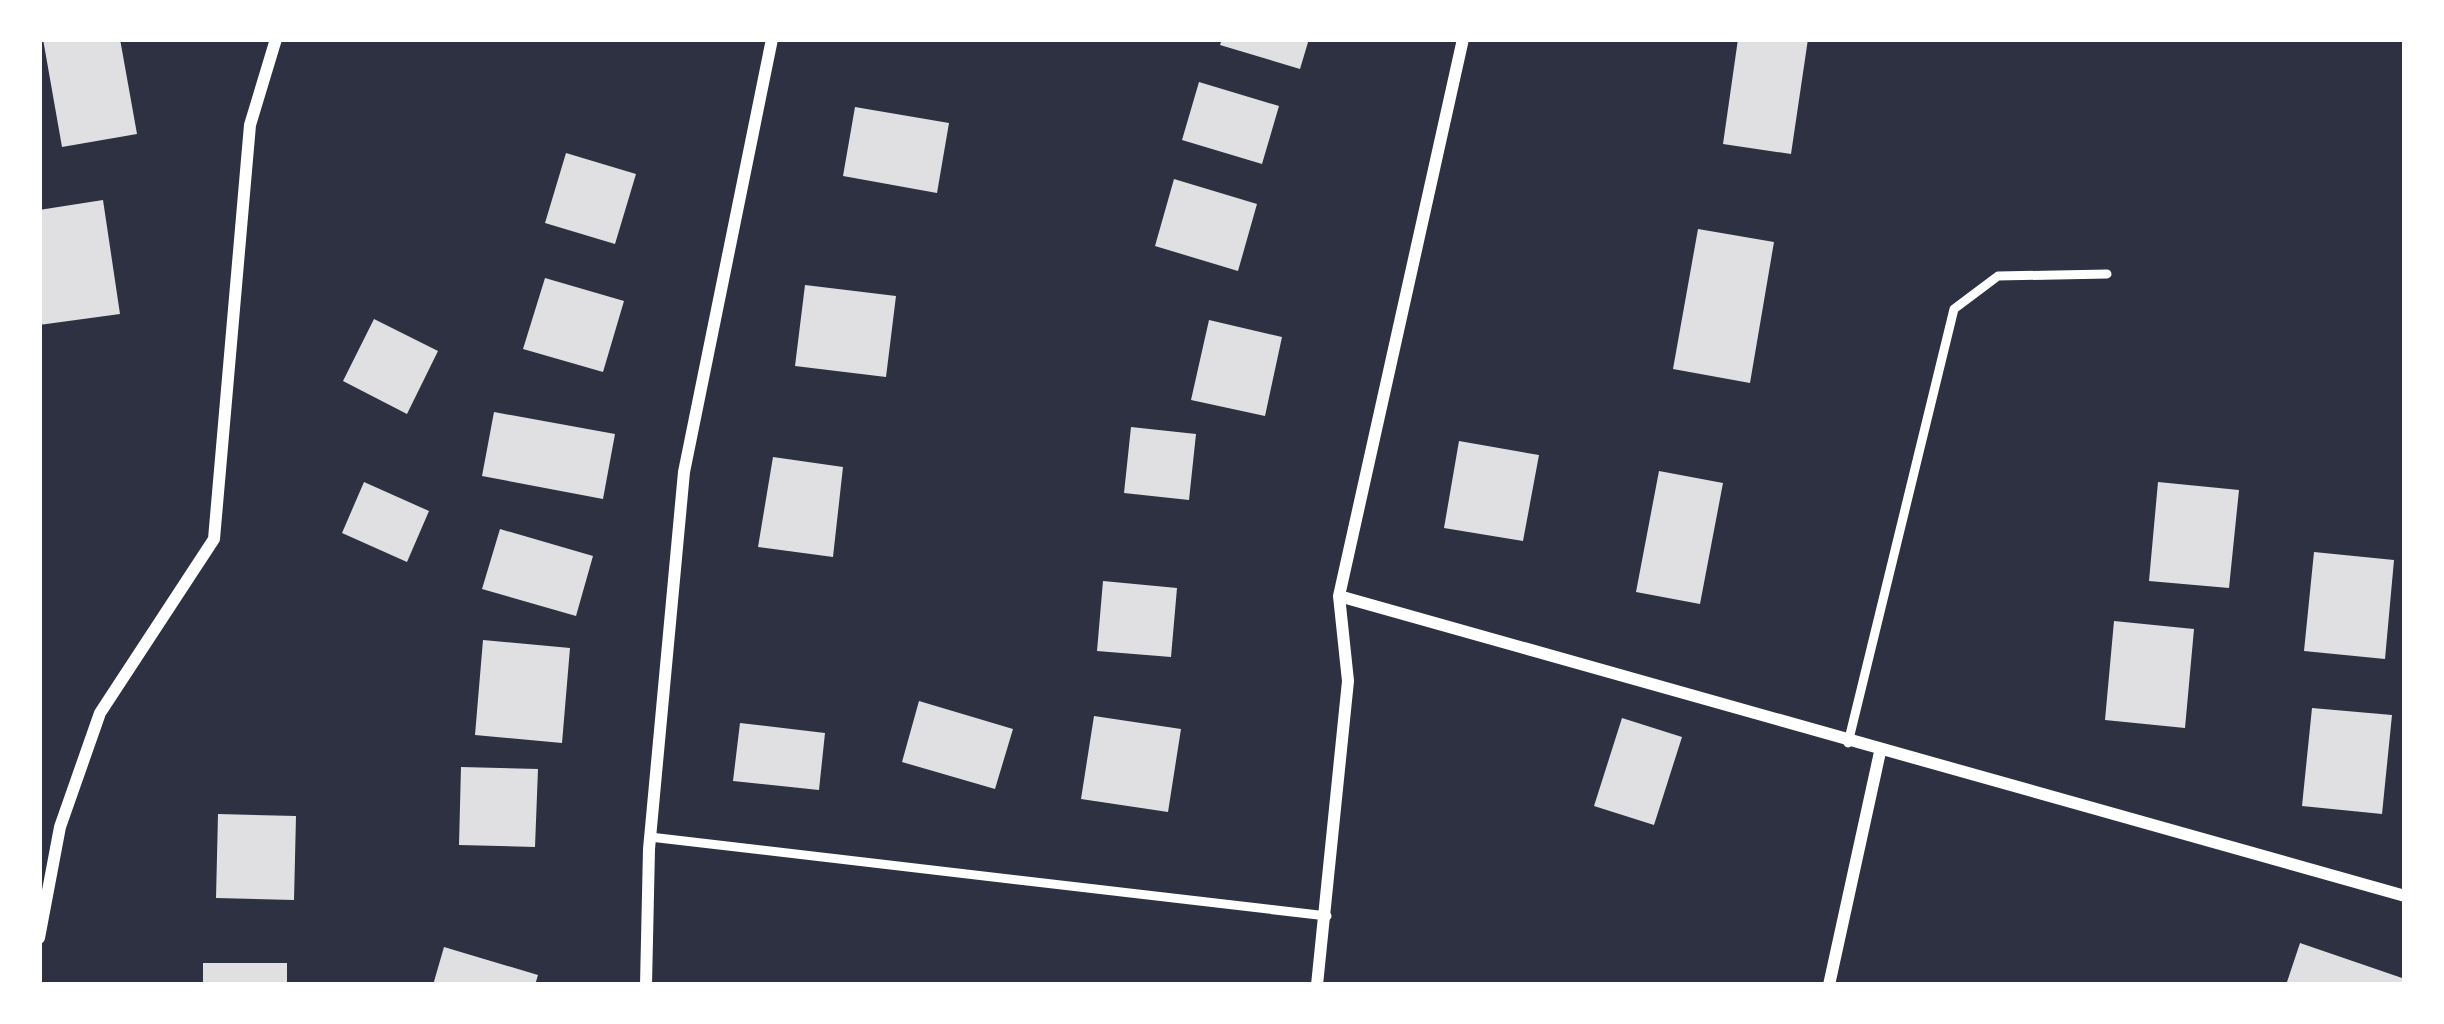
<svg xmlns="http://www.w3.org/2000/svg" width="2444" height="1024" font-family="'Golos Text',sans-serif">
<style>
.building{fill:#e0e0e3}
.lines{fill:none;stroke-linecap:round;stroke-linejoin:round}
.service{stroke:#fff;stroke-width:9}
.minor{stroke:#fff;stroke-width:12}
</style>
<rect width="100%" height="100%" fill="#2d3142"/>
<!-- building -->
<path class="building" d="M 43,39 L 120,39 L 137,134 L 62,147 Z
M 1222,39 L 1309,39 L 1300,69 L 1220,45 Z
M 1738,39 L 1808,39 L 1791,154 L 1723,144 Z
M 1199,82 L 1279,106 L 1262,164 L 1182,140 Z
M 855,107 L 949,123 L 937,193 L 843,176 Z
M 566,153 L 636,174 L 615,244 L 545,223 Z
M 1174,179 L 1257,204 L 1238,271 L 1155,246 Z
M 103,200 L 120,314 L 39,325 L 39,210 Z
M 1698,229 L 1774,242 L 1750,383 L 1673,369 Z
M 545,278 L 624,301 L 603,372 L 523,349 Z
M 805,285 L 896,296 L 886,377 L 795,366 Z
M 374,319 L 438,351 L 407,414 L 343,381 Z
M 1209,320 L 1282,337 L 1265,416 L 1191,400 Z
M 494,412 L 615,434 L 603,499 L 482,476 Z
M 1131,427 L 1196,434 L 1189,500 L 1124,493 Z
M 1459,441 L 1539,455 L 1523,541 L 1444,528 Z
M 773,457 L 843,467 L 833,557 L 758,547 Z
M 1659,471 L 1723,483 L 1700,604 L 1636,592 Z
M 364,482 L 429,511 L 407,562 L 342,533 Z
M 2158,482 L 2239,490 L 2229,588 L 2149,581 Z
M 500,529 L 593,556 L 576,616 L 482,589 Z
M 2314,552 L 2394,560 L 2385,659 L 2304,651 Z
M 1103,581 L 1177,588 L 1171,657 L 1097,651 Z
M 2114,621 L 2194,629 L 2185,728 L 2105,720 Z
M 483,640 L 570,648 L 562,743 L 475,735 Z
M 919,701 L 1013,729 L 995,789 L 902,762 Z
M 2312,708 L 2392,715 L 2382,814 L 2302,806 Z
M 1094,716 L 1181,729 L 1168,812 L 1081,799 Z
M 1622,718 L 1682,737 L 1654,825 L 1594,806 Z
M 740,723 L 825,733 L 819,790 L 733,781 Z
M 461,767 L 538,769 L 535,847 L 459,845 Z
M 218,814 L 296,816 L 294,900 L 216,898 Z
M 2300,943 L 2405,979 L 2405,985 L 2286,985 Z
M 444,947 L 538,975 L 535,985 L 433,985 Z
M 203,963 L 287,963 L 287,985 L 203,985 Z"/>
<g class="lines">
<!-- service -->
<path class="service" d="M 1848,743 L 1954,309 L 1998,276 L 2107,274
M 650,837 L 1327,916"/>
<!-- minor -->
<path class="minor" d="M 1339,596 L 2405,896
M 39,938 L 60,827 L 100,713 L 214,539 L 250,125 L 276,39
M 646,985 L 649,849 L 684,472 L 772,39
M 1317,985 L 1348,681 L 1339,596 L 1463,39
M 1829,985 L 1880,752"/>
</g>
<!-- border -->
<rect width="2444" height="1024" fill="none" stroke="#ffffff" stroke-width="84"/>
</svg>
